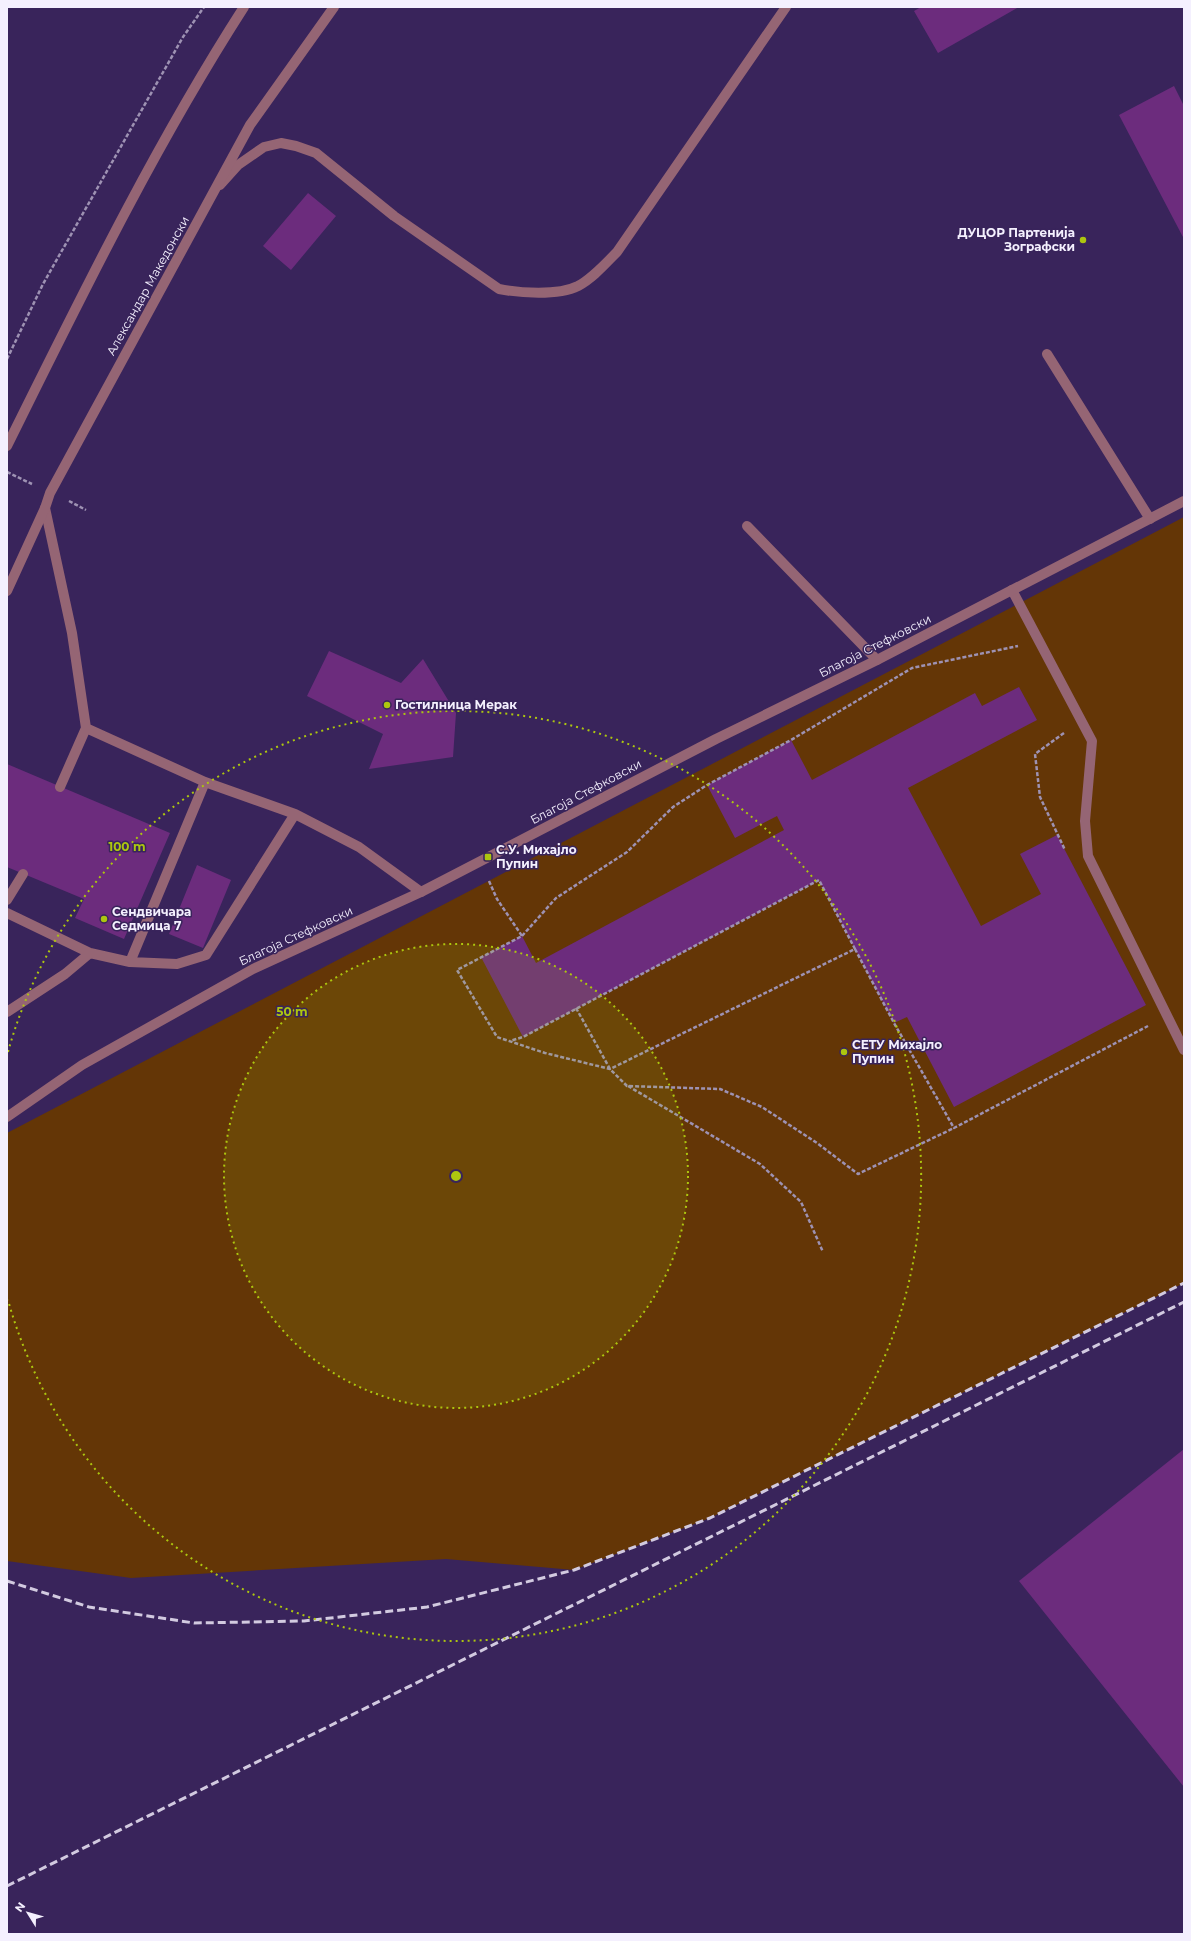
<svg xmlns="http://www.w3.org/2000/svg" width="1191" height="1941" font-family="Montserrat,sans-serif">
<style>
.green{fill:#643606}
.building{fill:#6c2c7d}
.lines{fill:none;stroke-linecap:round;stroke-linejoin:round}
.path{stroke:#9e92b3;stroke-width:2.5;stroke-dasharray:4 2;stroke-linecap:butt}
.service{stroke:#956574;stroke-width:10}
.minor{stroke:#956574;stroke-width:10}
.tertiary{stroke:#956574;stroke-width:10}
.rail{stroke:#d2cae0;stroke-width:3;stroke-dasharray:8 4;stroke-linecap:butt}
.ring{fill:none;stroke:#adc60f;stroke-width:2;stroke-dasharray:2 4}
.poi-dot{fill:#adc60f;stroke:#39245b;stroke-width:1.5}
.labels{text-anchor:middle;stroke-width:3;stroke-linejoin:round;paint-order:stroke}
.poi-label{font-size:12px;font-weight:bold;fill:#f4f0fe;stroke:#39245b;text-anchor:start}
.street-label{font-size:12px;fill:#f4f0fe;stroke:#39245b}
.centre{fill:#adc60f;stroke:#39245b;stroke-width:2}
.ring-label{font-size:12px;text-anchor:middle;font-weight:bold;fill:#adc60f;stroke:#39245b;stroke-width:3;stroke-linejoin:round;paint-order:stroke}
</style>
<rect width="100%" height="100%" fill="#39245b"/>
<!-- green -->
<path class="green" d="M 1184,517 L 1184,1283 L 710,1518 L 574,1570 L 446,1559 L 131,1578 L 7,1561 L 7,1133 Z"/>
<!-- building -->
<path class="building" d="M 921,7 L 1019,7 L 938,53 L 914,11 Z
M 1174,86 L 1184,106 L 1184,239 L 1119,115 Z
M 308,193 L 336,216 L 291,270 L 263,246 Z
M 329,651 L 401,683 L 423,659 L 456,713 L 453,757 L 369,769 L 383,734 L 307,696 Z
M 1019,687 L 1037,720 L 908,788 L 981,926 L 1041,894 L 1020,854 L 1057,835 L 1146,1005 L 954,1107 L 907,1017 L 894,1023 L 819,880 L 523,1037 L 481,957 L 522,936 L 536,963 L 784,830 L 777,816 L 735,838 L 707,785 L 791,740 L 812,780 L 975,693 L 982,706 Z
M 7,764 L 170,833 L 124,939 L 75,918 L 84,899 L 7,867 Z
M 197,865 L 231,880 L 203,948 L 169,934 Z
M 1184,1449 L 1184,1787 L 1019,1581 Z"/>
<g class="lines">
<!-- path -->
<path class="path" d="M 7,359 L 43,284 L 183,37 L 204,7
M 7,472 L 32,484
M 69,501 L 86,510
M 1064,733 L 1035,754 L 1040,797 L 1065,850
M 489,881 L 497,899 L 522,936 L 457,970 L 497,1037 L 545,1053 L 610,1069 L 855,949 L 819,880 L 523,1037 L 510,1041
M 522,936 L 556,898 L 627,852 L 673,807 L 707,785 L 791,740 L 912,668 L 1018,646
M 855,949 L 894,1023 L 954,1128 L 1148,1026
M 576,1008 L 610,1069 L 627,1086 L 720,1089 L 762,1107 L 817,1143 L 858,1174 L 954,1128
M 628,1086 L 760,1164 L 801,1202 L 823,1252"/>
<!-- service -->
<path class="service" d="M 1047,354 L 1150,519
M 45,508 L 72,633 L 86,728 L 60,787
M 747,526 L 877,660
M 1012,590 L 1092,741 L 1085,821 L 1088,856 L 1184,1050
M 86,728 L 205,782 L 295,814 L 359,847 L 421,892
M 7,900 L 23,874
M 7,913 L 90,953 L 130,962 L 177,964 L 206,955 L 295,814
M 130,962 L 205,782
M 7,1012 L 65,974 L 90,953"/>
<!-- minor -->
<path class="minor" d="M 220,185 L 238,165 L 264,147 L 281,143 L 296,146 L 316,153 L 394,216 L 499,289 C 519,293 558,296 578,286 C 593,278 605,264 617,252 L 786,7"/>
<!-- tertiary -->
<path class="tertiary" d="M 7,446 C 81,297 154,147 244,7
M 7,591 L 45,508 L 50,493 L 250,125 L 334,7
M 7,1117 L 82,1065 L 253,969 L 421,892 L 716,739 L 877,660 L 1184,501"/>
<!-- rail -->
<path class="rail" d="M 7,1581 L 89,1607 L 194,1623 L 304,1621 L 427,1607 L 574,1570 L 710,1518 L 1184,1283
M 7,1886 L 1184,1302"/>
</g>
<!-- distance rings -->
<circle cx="456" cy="1176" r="232" fill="#adc60f" fill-opacity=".12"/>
<g class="ring">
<circle cx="456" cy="1176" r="232"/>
<path d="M8 1052A465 465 0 1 1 8 1300"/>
</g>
<!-- markers -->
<g class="poi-dot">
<circle cx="1083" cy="240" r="4"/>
<circle cx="387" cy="705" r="4"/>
<rect x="484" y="853" width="8" height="8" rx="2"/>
<circle cx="104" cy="919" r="4"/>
<circle cx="844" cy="1052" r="4"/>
</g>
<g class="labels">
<!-- poi labels -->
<g class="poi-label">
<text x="1075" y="237" text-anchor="end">ДУЦОР Партенија<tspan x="1075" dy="14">Зографски</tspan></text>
<text x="395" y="709">Гостилница Мерак</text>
<text x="496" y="854">С.У. Михајло<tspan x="496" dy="14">Пупин</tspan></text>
<text x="112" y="916">Сендвичара<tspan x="112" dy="14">Седмица 7</tspan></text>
<text x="852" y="1049">СЕТУ Михајло<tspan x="852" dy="14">Пупин</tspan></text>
</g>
<!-- street labels -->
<g class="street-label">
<text transform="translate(148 286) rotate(-61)" y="4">Александар Македонски</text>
<text transform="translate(875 646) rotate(-27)" y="4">Благоја Стефковски</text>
<text transform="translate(586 792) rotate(-28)" y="4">Благоја Стефковски</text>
<text transform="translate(296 936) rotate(-25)" y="4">Благоја Стефковски</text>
</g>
</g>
<circle cx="456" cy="1176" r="6" class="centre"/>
<g class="ring-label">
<text x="127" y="851">100 m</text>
<text x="292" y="1016">50 m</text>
</g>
<!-- border -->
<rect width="1191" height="1941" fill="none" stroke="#f4f0fe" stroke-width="16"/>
<!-- north arrow -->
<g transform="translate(28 1913) rotate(307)" stroke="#39245b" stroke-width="3" paint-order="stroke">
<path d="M0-3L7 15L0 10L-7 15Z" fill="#f4f0fe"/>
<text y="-6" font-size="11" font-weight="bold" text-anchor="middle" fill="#f4f0fe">N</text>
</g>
</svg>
